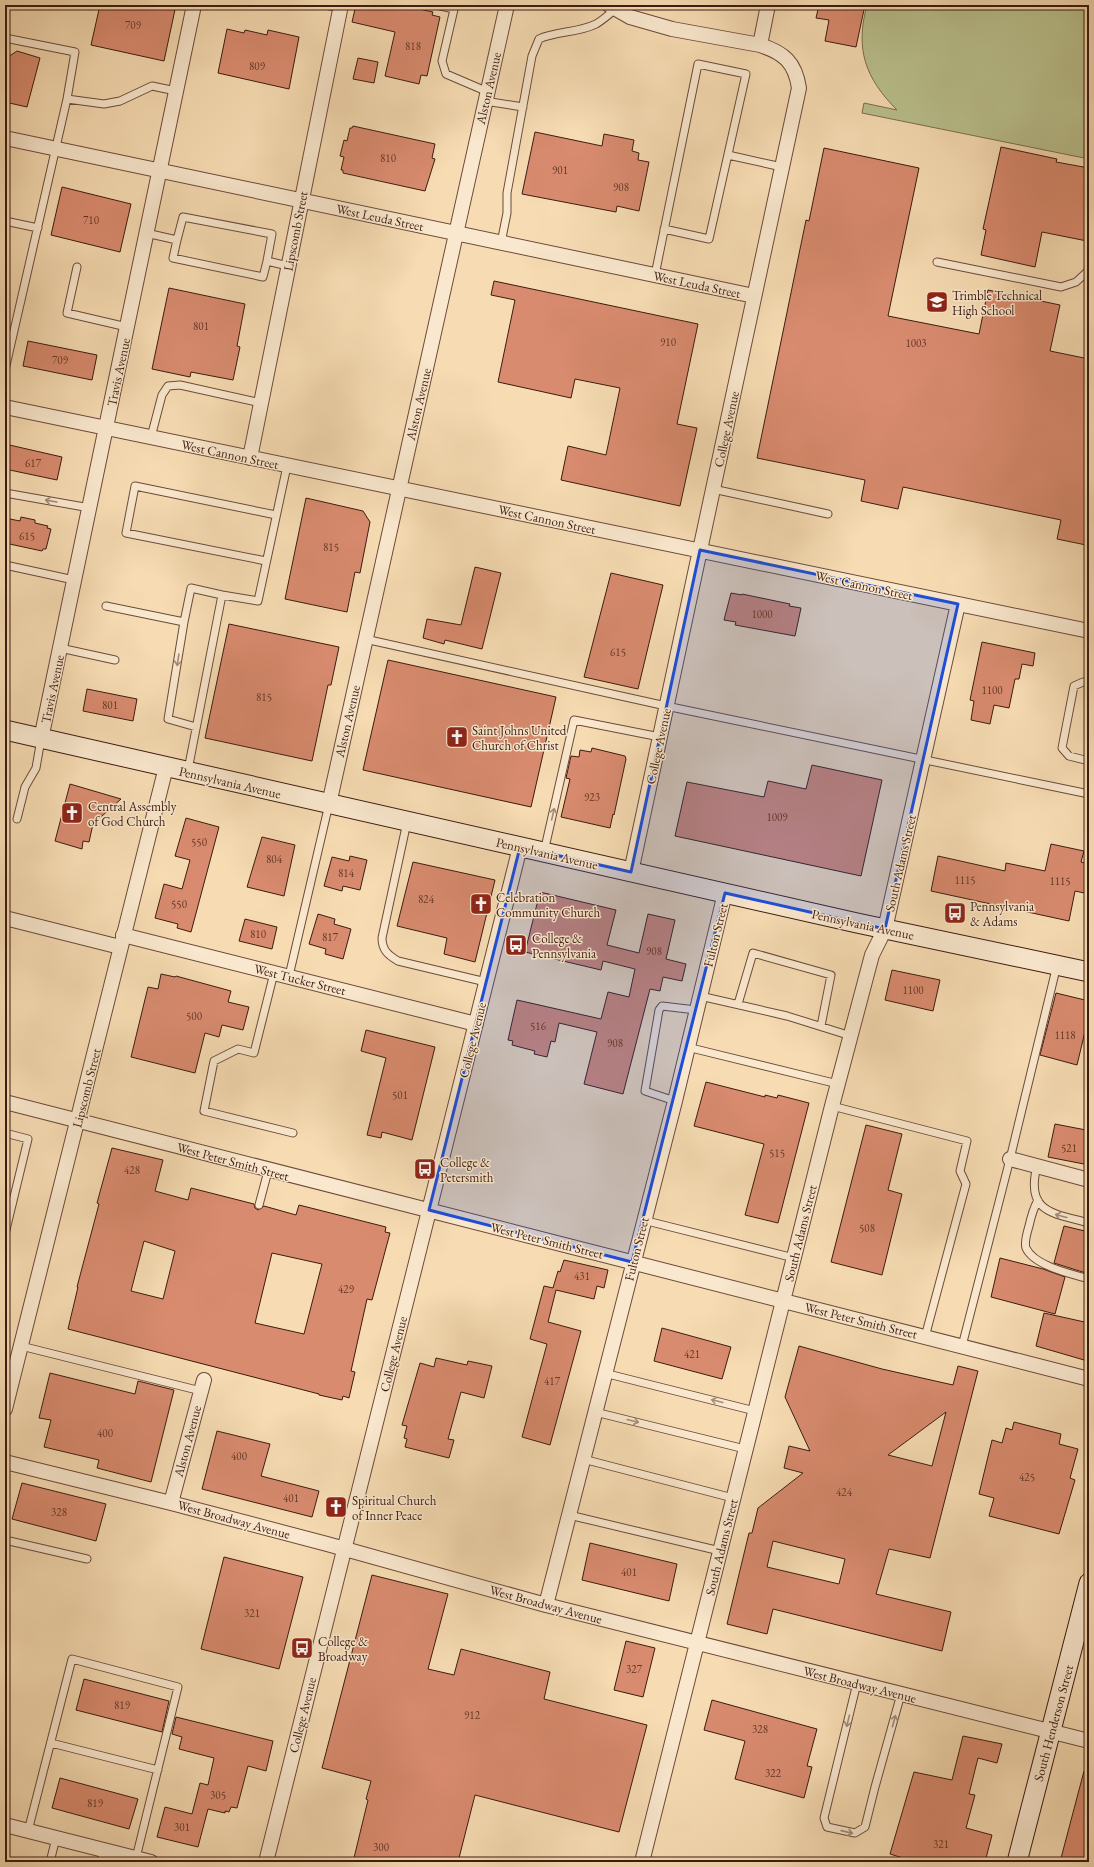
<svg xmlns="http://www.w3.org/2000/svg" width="1094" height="1867" font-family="'EB Garamond',serif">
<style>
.green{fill:#bac18e;stroke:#7b6e4f}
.building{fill:#d98b6f;stroke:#3c1b10;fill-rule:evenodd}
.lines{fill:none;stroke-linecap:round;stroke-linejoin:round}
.lane-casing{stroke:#6b4b39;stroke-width:9}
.street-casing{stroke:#6b4b39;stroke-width:16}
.secondary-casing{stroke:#3c1b10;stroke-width:21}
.lane{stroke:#fae8ce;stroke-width:7}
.street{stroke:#fae8ce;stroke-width:14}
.secondary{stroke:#fae8ce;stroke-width:19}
.oneway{stroke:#a48c78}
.marked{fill:#1d4ed8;fill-opacity:0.2;stroke:#1d4ed8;stroke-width:3;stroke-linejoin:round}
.labels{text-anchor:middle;stroke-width:3;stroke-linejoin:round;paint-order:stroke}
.number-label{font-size:11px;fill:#633728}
.street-label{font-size:13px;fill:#3c1b10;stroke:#fae8ce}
.poi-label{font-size:13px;fill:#3c1b10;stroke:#fae8ce;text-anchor:start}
</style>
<rect width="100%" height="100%" fill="#f7dcb3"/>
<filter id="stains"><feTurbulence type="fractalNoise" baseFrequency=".005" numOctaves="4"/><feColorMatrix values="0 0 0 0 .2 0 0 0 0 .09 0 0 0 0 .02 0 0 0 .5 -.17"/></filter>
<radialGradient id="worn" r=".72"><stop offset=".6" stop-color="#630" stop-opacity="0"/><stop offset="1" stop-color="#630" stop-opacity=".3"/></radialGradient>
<!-- green -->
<path class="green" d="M 867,5 L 1089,5 L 1089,159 L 862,113 L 864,103 L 897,110 C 865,78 855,49 867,5 Z"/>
<!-- building -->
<path class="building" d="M 100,5 L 176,5 L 164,61 L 91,45 Z
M 356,5 L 401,5 L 433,12 L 432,15 L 440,17 L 427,76 L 421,75 L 419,84 L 385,76 L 395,32 L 352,22 Z
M 819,5 L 865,5 L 856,47 L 825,41 L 829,20 L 816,18 Z
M 227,29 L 244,33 L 245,30 L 267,35 L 268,30 L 299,37 L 289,89 L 218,73 Z
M 17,51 L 40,58 L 27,107 L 5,102 L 5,59 Z
M 358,58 L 378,62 L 374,83 L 353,79 Z
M 353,126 L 435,144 L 432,158 L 435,159 L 425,191 L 343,173 L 343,170 L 341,170 L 344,157 L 340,156 L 344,140 L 347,141 L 350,128 L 352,128 Z
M 535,132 L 602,146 L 604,134 L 634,140 L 632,151 L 639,153 L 638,160 L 649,162 L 639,211 L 617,206 L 616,212 L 522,194 Z
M 1001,147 L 1057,159 L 1056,162 L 1089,168 L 1089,231 L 1087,241 L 1042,232 L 1035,267 L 981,255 L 986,230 L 983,229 Z
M 824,148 L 919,168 L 888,316 L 979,334 L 988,290 L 1060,305 L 1050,351 L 1089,359 L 1089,531 L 1086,545 L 1057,539 L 1061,520 L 903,487 L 898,509 L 861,501 L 865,480 L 757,458 L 806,220 L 809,221 Z
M 62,187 L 131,204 L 120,252 L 51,235 Z
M 494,281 L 698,324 L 677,424 L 697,428 L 680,506 L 561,480 L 568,446 L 606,455 L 620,388 L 575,379 L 571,398 L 498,382 L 515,300 L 491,295 Z
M 169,288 L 245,304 L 237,346 L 240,347 L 233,380 L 191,372 L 190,377 L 152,369 Z
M 28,341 L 97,355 L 92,380 L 23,366 Z
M 5,444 L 62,457 L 57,480 L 5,469 Z
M 306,498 L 363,511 L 370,522 L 360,573 L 355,572 L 347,612 L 285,599 Z
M 21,517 L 35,520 L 35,523 L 48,526 L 47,528 L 51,529 L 46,549 L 43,549 L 42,551 L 5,543 L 5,518 L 20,521 Z
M 475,567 L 501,573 L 482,649 L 445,640 L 444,644 L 423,638 L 427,619 L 461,625 Z
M 611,573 L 663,585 L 638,689 L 584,677 Z
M 731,593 L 742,595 L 742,594 L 790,604 L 789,606 L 801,608 L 795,636 L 735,625 L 736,622 L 724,620 Z
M 229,624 L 339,647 L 331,685 L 328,685 L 312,761 L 205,738 Z
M 982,642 L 1035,653 L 1033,666 L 1022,664 L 1019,679 L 1015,679 L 1009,708 L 994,705 L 990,724 L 971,720 L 974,701 L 970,700 Z
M 388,660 L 556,697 L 531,807 L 363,770 Z
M 87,689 L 137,699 L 133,721 L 83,711 Z
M 592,748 L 625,756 L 626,759 L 614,815 L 613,814 L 610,828 L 561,817 L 570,779 L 566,778 L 571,756 L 579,757 L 580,750 L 591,752 Z
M 812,765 L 882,780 L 861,876 L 675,836 L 687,782 L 764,797 L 768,781 L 806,789 Z
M 70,784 L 121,799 L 93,824 L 89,842 L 83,841 L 82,849 L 55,841 Z
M 186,818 L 219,827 L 191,932 L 177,928 L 178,924 L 155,918 L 164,884 L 182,889 L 190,860 L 175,856 Z
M 262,837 L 295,845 L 284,896 L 247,887 Z
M 1051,844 L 1084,851 L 1081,862 L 1089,864 L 1089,894 L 1075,891 L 1069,921 L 931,891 L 938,856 L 1005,871 L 1006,863 L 1045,871 Z
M 350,856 L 367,860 L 360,890 L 343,886 L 342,891 L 324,886 L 332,857 L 349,861 Z
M 413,862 L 495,880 L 475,962 L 444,954 L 447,938 L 397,926 Z
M 540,892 L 616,910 L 607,945 L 639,953 L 648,914 L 675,920 L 666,959 L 686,964 L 682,981 L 663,977 L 660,991 L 650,989 L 623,1094 L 584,1084 L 597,1032 L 559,1023 L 555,1042 L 551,1041 L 547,1057 L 534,1054 L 535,1051 L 512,1045 L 513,1041 L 508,1040 L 517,1000 L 601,1019 L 608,992 L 629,997 L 635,969 L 603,961 L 601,970 L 525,952 Z
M 318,914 L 335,919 L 334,924 L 351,929 L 343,959 L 325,954 L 326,949 L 309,944 Z
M 245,919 L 277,927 L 272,949 L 239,941 Z
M 892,970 L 940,980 L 933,1011 L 885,1000 Z
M 161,974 L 175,977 L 176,976 L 231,991 L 228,1002 L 249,1007 L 243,1030 L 222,1025 L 219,1037 L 205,1033 L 195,1073 L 131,1057 L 148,987 L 158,989 Z
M 1056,993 L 1089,1001 L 1089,1015 L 1077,1065 L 1040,1055 Z
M 366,1030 L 435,1047 L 412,1140 L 382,1132 L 381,1138 L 367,1135 L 386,1058 L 361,1051 Z
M 706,1082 L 765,1097 L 765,1095 L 777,1098 L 778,1095 L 809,1103 L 778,1223 L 745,1215 L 764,1144 L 694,1126 Z
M 1055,1124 L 1086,1130 L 1085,1139 L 1089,1140 L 1089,1165 L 1048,1157 Z
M 866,1125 L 902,1134 L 888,1190 L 902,1194 L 882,1275 L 831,1262 Z
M 112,1148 L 163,1160 L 155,1191 L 188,1200 L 191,1188 L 254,1204 L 255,1208 L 258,1210 L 264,1206 L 296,1215 L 299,1205 L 386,1227 L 385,1232 L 390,1233 L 372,1300 L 367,1299 L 351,1371 L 355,1372 L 349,1398 L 343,1396 L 342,1400 L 319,1395 L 319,1394 L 68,1329 L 78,1287 L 77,1287 L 99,1204 L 97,1203 ZM 144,1241 L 175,1251 L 163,1299 L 131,1291 ZM 272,1253 L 322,1264 L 304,1334 L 255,1323 Z
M 1064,1226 L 1089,1232 L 1089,1274 L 1054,1263 Z
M 1000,1258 L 1043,1269 L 1065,1277 L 1055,1314 L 991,1297 Z
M 564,1260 L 608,1270 L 604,1288 L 597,1286 L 594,1299 L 556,1290 L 548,1322 L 581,1331 L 550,1445 L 522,1437 L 547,1344 L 530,1339 L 544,1286 L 553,1288 L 558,1271 L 560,1272 Z
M 1044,1313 L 1089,1323 L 1089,1343 L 1084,1360 L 1036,1346 Z
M 662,1328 L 731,1347 L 722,1379 L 654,1361 Z
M 799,1346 L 882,1369 L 953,1385 L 958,1366 L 978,1371 L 930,1558 L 889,1549 L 876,1594 L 951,1612 L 942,1651 L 773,1609 L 767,1634 L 727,1624 L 749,1533 L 752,1533 L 758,1508 L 803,1473 L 784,1468 L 789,1446 L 810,1451 L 785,1397 ZM 946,1412 L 932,1466 L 888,1455 ZM 773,1541 L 845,1559 L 839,1584 L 767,1567 Z
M 436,1358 L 467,1365 L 468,1361 L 492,1366 L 484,1398 L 461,1392 L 448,1439 L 454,1440 L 449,1458 L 405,1447 L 407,1439 L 404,1438 L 407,1426 L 402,1425 L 420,1363 L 434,1367 Z
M 50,1373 L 135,1394 L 138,1381 L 174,1390 L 151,1482 L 97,1468 L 99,1460 L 44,1447 L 51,1420 L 39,1418 Z
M 1014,1422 L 1061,1434 L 1059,1444 L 1078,1449 L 1070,1478 L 1075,1480 L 1059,1534 L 989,1516 L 994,1498 L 979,1494 L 992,1440 L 1002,1443 L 1006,1428 L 1012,1430 Z
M 217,1431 L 270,1444 L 261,1476 L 319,1491 L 312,1517 L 202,1489 Z
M 22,1483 L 106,1504 L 96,1541 L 12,1519 Z
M 590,1543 L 677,1564 L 669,1601 L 582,1580 Z
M 224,1557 L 303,1577 L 279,1669 L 201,1649 Z
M 372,1575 L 448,1594 L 428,1669 L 454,1675 L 461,1649 L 550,1672 L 544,1699 L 647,1725 L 619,1832 L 475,1795 L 458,1862 L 353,1862 L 368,1800 L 366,1799 L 371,1781 L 322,1768 Z
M 626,1641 L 655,1648 L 643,1697 L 614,1690 Z
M 84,1679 L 169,1701 L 162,1732 L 76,1710 Z
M 712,1700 L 817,1729 L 807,1766 L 812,1767 L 804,1798 L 735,1779 L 745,1741 L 704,1730 Z
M 176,1717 L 273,1741 L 266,1771 L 248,1766 L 237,1808 L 231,1807 L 229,1812 L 225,1811 L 225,1813 L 208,1809 L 198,1847 L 157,1837 L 165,1807 L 192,1814 L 200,1783 L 208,1785 L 214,1758 L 179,1749 L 182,1737 L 172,1734 Z
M 963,1736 L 1002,1744 L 997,1763 L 978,1758 L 969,1794 L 975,1795 L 966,1828 L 992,1835 L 985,1862 L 916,1862 L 890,1854 L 914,1772 L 952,1780 Z
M 1084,1771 L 1089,1771 L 1089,1862 L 1060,1862 Z
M 60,1778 L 138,1799 L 129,1829 L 52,1808 Z"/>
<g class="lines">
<!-- lane casing -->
<g class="lane-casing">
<path id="lane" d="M 326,5 L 340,8
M 436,5 L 454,9
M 455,5 L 442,61 L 446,74 L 488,92
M 5,38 L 75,52 L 67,99
M 485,101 L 523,107
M 728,155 L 782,167
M 5,221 L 38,228
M 146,233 L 177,240 L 173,258 L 263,277 L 267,261 L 288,266
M 177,240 L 183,217 L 272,234 L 267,261
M 501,243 L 507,213 L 507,193 L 532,56 L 539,39 C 556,31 578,33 596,24 C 603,20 609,14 616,9
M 937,262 L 1061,287 L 1076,282 L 1089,270
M 77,267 L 67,313 L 127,327
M 655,275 L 698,64 L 746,74 L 709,239 L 664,229
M 5,370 L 67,99 L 104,104 L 120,101 L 152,86 L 176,91
M 151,437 L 162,395 L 168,386 L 180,385 L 261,403
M 713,489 L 828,514
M 5,493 L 90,508
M 266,561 L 126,533 L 135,486 L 276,515
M 5,565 L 74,580
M 106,606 L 184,622
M 365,639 L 666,706 L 1089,794
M 60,648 L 115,660
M 1089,683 L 1083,682 L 1074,686 L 1062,748 L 1069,756 L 1089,761
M 196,727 L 168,719 L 184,622 L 191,588 L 222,595
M 188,770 L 222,595 L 258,601 L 287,466
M 17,819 L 25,787 L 36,768 L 41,739
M 407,822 L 382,938 C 382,950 388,955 398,961 L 486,982
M 544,852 L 574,720 L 660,737
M 274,973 L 254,1053 L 238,1049 L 214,1061 L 204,1111 L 293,1133
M 289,976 L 329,804
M 700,996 L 787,1016 L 851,1036
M 738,1004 L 753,953 L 831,975 L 821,1026
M 687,1047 L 838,1084
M 675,1101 L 645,1091 L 659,1010 L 662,1006 L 696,1010
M 832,1106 L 967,1141 L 960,1171 L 966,1184 L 925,1337
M 5,1133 L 28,1139 L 5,1234
M 1037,1166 C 1025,1213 1053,1213 1089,1223
M 1038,1200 C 1033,1209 1031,1217 1029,1226 C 1027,1233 1024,1242 1026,1248 C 1034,1266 1072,1274 1089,1279
M 259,1205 L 268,1171
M 643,1220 L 794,1258
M 21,1346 L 201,1391
M 962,1346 L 1010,1159 L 1057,965
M 604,1373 L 755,1411
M 595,1412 L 745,1449
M 583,1459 L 733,1498
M 569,1515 L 720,1551
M 5,1540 L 87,1559
M 857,1683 L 824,1818 L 827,1827 L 855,1833 L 865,1827 L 875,1787 L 901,1694
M 51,1743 L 158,1770
M 28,1831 L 72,1659 L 178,1687 L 136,1858
M 50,1862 L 56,1838
M 101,1862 L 104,1851"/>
</g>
<!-- street casing -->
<g class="street-casing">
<path id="street" d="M 609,5 L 630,17 L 672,29 L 760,45
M 5,138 L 754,296
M 5,407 L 1089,631
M 250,458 L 341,5
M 41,739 L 194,5
M 329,804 L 507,5
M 631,872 L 799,88 C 795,62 784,53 760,45 L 768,5
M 5,918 L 120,947
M 123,935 L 476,1024
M 5,1102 C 366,1195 728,1286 1089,1379
M 1010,1159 L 1089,1180
M 5,1409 L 166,767
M 5,1462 L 171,1503 L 327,1544 L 546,1605 L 1089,1741
M 171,1503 L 204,1380
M 546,1605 L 675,1101 L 725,893
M 5,1825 L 151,1862
M 266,1862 L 520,847
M 642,1862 L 832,1106 L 872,955 L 885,929 L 958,604"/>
</g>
<!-- secondary casing -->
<g class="secondary-casing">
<path id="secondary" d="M 5,730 L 857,923 L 1089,972
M 1017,1862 L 1089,1583"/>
</g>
<!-- lane -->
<use href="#lane" class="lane"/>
<!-- street -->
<use href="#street" class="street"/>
<!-- secondary -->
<use href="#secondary" class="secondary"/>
</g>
<!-- one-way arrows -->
<defs><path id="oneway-shaft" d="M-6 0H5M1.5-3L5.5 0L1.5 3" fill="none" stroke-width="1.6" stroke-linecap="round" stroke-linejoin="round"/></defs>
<g class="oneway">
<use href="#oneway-shaft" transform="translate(51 501) rotate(-170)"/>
<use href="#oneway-shaft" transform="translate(178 660) rotate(99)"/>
<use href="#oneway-shaft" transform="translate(553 814) rotate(-77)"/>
<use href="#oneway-shaft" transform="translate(1061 1216) rotate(-165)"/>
<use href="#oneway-shaft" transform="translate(717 1401) rotate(-166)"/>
<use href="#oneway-shaft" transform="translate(633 1421) rotate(14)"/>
<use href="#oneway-shaft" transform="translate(848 1721) rotate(104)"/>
<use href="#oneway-shaft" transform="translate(894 1721) rotate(-75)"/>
<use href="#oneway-shaft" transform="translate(847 1832) rotate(13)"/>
</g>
<!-- marked area -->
<path class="marked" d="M 700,550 L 958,604 L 885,929 L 725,893 L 632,1262 L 429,1210 L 520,847 L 631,872 Z"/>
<!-- icons -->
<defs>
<g id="school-square" transform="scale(1.15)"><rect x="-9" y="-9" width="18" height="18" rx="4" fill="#8f2418" stroke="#fae8ce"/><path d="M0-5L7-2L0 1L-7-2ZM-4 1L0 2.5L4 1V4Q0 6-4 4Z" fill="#fff"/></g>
<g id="church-square" transform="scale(1.15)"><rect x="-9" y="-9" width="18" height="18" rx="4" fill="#8f2418" stroke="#fae8ce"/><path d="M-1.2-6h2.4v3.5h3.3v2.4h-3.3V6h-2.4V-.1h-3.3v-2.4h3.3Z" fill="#fff"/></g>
<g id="bus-square" transform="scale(1.15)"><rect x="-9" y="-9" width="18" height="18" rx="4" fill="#8f2418" stroke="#fae8ce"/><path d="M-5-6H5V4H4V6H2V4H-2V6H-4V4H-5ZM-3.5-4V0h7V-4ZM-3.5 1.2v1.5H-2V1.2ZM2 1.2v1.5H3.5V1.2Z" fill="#fff"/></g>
</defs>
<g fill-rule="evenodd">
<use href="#school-square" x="937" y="302"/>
<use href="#church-square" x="457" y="737"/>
<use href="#church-square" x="72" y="813"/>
<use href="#church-square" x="481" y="904"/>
<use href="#bus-square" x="955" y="913"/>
<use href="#bus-square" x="516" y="945"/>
<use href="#bus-square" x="425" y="1169"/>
<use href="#church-square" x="336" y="1507"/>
<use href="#bus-square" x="302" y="1648"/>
</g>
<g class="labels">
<!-- number labels -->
<g class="number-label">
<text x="133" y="29">709</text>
<text x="413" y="50">818</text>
<text x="257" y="70">809</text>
<text x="388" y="162">810</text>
<text x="560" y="174">901</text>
<text x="621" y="191">908</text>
<text x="91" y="224">710</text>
<text x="201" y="330">801</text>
<text x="668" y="346">910</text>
<text x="916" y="347">1003</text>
<text x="60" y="364">709</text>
<text x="33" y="467">617</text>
<text x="27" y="540">615</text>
<text x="331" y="551">815</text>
<text x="762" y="618">1000</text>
<text x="618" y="656">615</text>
<text x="992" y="694">1100</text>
<text x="264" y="701">815</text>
<text x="110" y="709">801</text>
<text x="592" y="801">923</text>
<text x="777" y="821">1009</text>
<text x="199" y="846">550</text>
<text x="274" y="863">804</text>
<text x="346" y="877">814</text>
<text x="965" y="884">1115</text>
<text x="1060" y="885">1115</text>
<text x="426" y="903">824</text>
<text x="179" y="908">550</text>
<text x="258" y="938">810</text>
<text x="330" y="941">817</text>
<text x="654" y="955">908</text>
<text x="913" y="994">1100</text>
<text x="194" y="1020">500</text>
<text x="538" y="1030">516</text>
<text x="1065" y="1039">1118</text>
<text x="615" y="1047">908</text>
<text x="400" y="1099">501</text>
<text x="1069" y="1152">521</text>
<text x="777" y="1157">515</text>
<text x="132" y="1174">428</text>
<text x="867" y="1232">508</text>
<text x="582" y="1280">431</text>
<text x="346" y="1293">429</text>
<text x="692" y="1358">421</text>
<text x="552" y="1385">417</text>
<text x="105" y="1437">400</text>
<text x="239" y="1460">400</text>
<text x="1027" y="1481">425</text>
<text x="844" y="1496">424</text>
<text x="291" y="1502">401</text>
<text x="59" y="1516">328</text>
<text x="629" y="1576">401</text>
<text x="252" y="1617">321</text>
<text x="634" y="1673">327</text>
<text x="122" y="1709">819</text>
<text x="472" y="1719">912</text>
<text x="760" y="1733">328</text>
<text x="773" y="1777">322</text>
<text x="218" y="1799">305</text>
<text x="95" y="1807">819</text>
<text x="182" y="1831">301</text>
<text x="941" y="1848">321</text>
<text x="381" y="1851">300</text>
</g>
<!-- street labels -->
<g class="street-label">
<text transform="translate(488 88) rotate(-77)" y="5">Alston Avenue</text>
<text transform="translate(380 217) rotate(12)" y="5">West Leuda Street</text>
<text transform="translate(295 231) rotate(-79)" y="5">Lipscomb Street</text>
<text transform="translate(697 284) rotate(12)" y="5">West Leuda Street</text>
<text transform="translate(118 372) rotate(-78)" y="5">Travis Avenue</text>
<text transform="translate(418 404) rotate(-77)" y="5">Alston Avenue</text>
<text transform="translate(726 429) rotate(-78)" y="5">College Avenue</text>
<text transform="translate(230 454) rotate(12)" y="5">West Cannon Street</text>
<text transform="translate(547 519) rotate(12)" y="5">West Cannon Street</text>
<text transform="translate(864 585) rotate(12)" y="5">West Cannon Street</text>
<text transform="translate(52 689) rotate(-78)" y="5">Travis Avenue</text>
<text transform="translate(347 721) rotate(-77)" y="5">Alston Avenue</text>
<text transform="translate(658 746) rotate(-78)" y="5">College Avenue</text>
<text transform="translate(230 782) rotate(13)" y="5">Pennsylvania Avenue</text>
<text transform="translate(547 853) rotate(13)" y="5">Pennsylvania Avenue</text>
<text transform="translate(900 863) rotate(-77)" y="5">South Adams Street</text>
<text transform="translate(863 924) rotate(12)" y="5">Pennsylvania Avenue</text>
<text transform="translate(715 935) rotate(-76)" y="5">Fulton Street</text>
<text transform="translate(300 979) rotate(14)" y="5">West Tucker Street</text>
<text transform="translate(472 1040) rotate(-76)" y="5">College Avenue</text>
<text transform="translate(86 1088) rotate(-76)" y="5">Lipscomb Street</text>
<text transform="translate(233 1161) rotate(15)" y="5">West Peter Smith Street</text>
<text transform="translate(800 1233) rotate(-76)" y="5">South Adams Street</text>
<text transform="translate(547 1240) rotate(14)" y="5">West Peter Smith Street</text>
<text transform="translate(636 1249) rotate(-76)" y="5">Fulton Street</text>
<text transform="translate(861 1320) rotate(14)" y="5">West Peter Smith Street</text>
<text transform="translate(393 1354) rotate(-76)" y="5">College Avenue</text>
<text transform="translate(187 1441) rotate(-75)" y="5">Alston Avenue</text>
<text transform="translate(234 1519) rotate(15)" y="5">West Broadway Avenue</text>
<text transform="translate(721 1547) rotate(-76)" y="5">South Adams Street</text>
<text transform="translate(546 1604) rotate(15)" y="5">West Broadway Avenue</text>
<text transform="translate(860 1684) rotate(14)" y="5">West Broadway Avenue</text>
<text transform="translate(302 1715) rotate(-76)" y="5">College Avenue</text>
<text transform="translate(1053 1723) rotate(-75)" y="5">South Henderson Street</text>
</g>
<!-- poi labels -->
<g class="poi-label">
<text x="952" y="300">Trimble Technical<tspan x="952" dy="15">High School</tspan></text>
<text x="472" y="735">Saint Johns United<tspan x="472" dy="15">Church of Christ</tspan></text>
<text x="88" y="811">Central Assembly<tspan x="88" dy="15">of God Church</tspan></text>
<text x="496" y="902">Celebration<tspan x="496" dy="15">Community Church</tspan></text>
<text x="970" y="911">Pennsylvania<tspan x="970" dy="15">&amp; Adams</tspan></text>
<text x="532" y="943">College &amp;<tspan x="532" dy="15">Pennsylvania</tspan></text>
<text x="440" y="1167">College &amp;<tspan x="440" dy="15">Petersmith</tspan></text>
<text x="352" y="1505">Spiritual Church<tspan x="352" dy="15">of Inner Peace</tspan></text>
<text x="318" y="1646">College &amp;<tspan x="318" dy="15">Broadway</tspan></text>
</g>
</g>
<!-- margin -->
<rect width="1094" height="1867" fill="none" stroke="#f7dcb3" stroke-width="20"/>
<rect x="6" y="6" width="1082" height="1855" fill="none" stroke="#3c1b10" stroke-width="2"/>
<rect x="10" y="10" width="1074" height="1847" fill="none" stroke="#3c1b10"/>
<rect width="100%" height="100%" filter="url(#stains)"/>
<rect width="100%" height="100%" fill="url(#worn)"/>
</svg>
